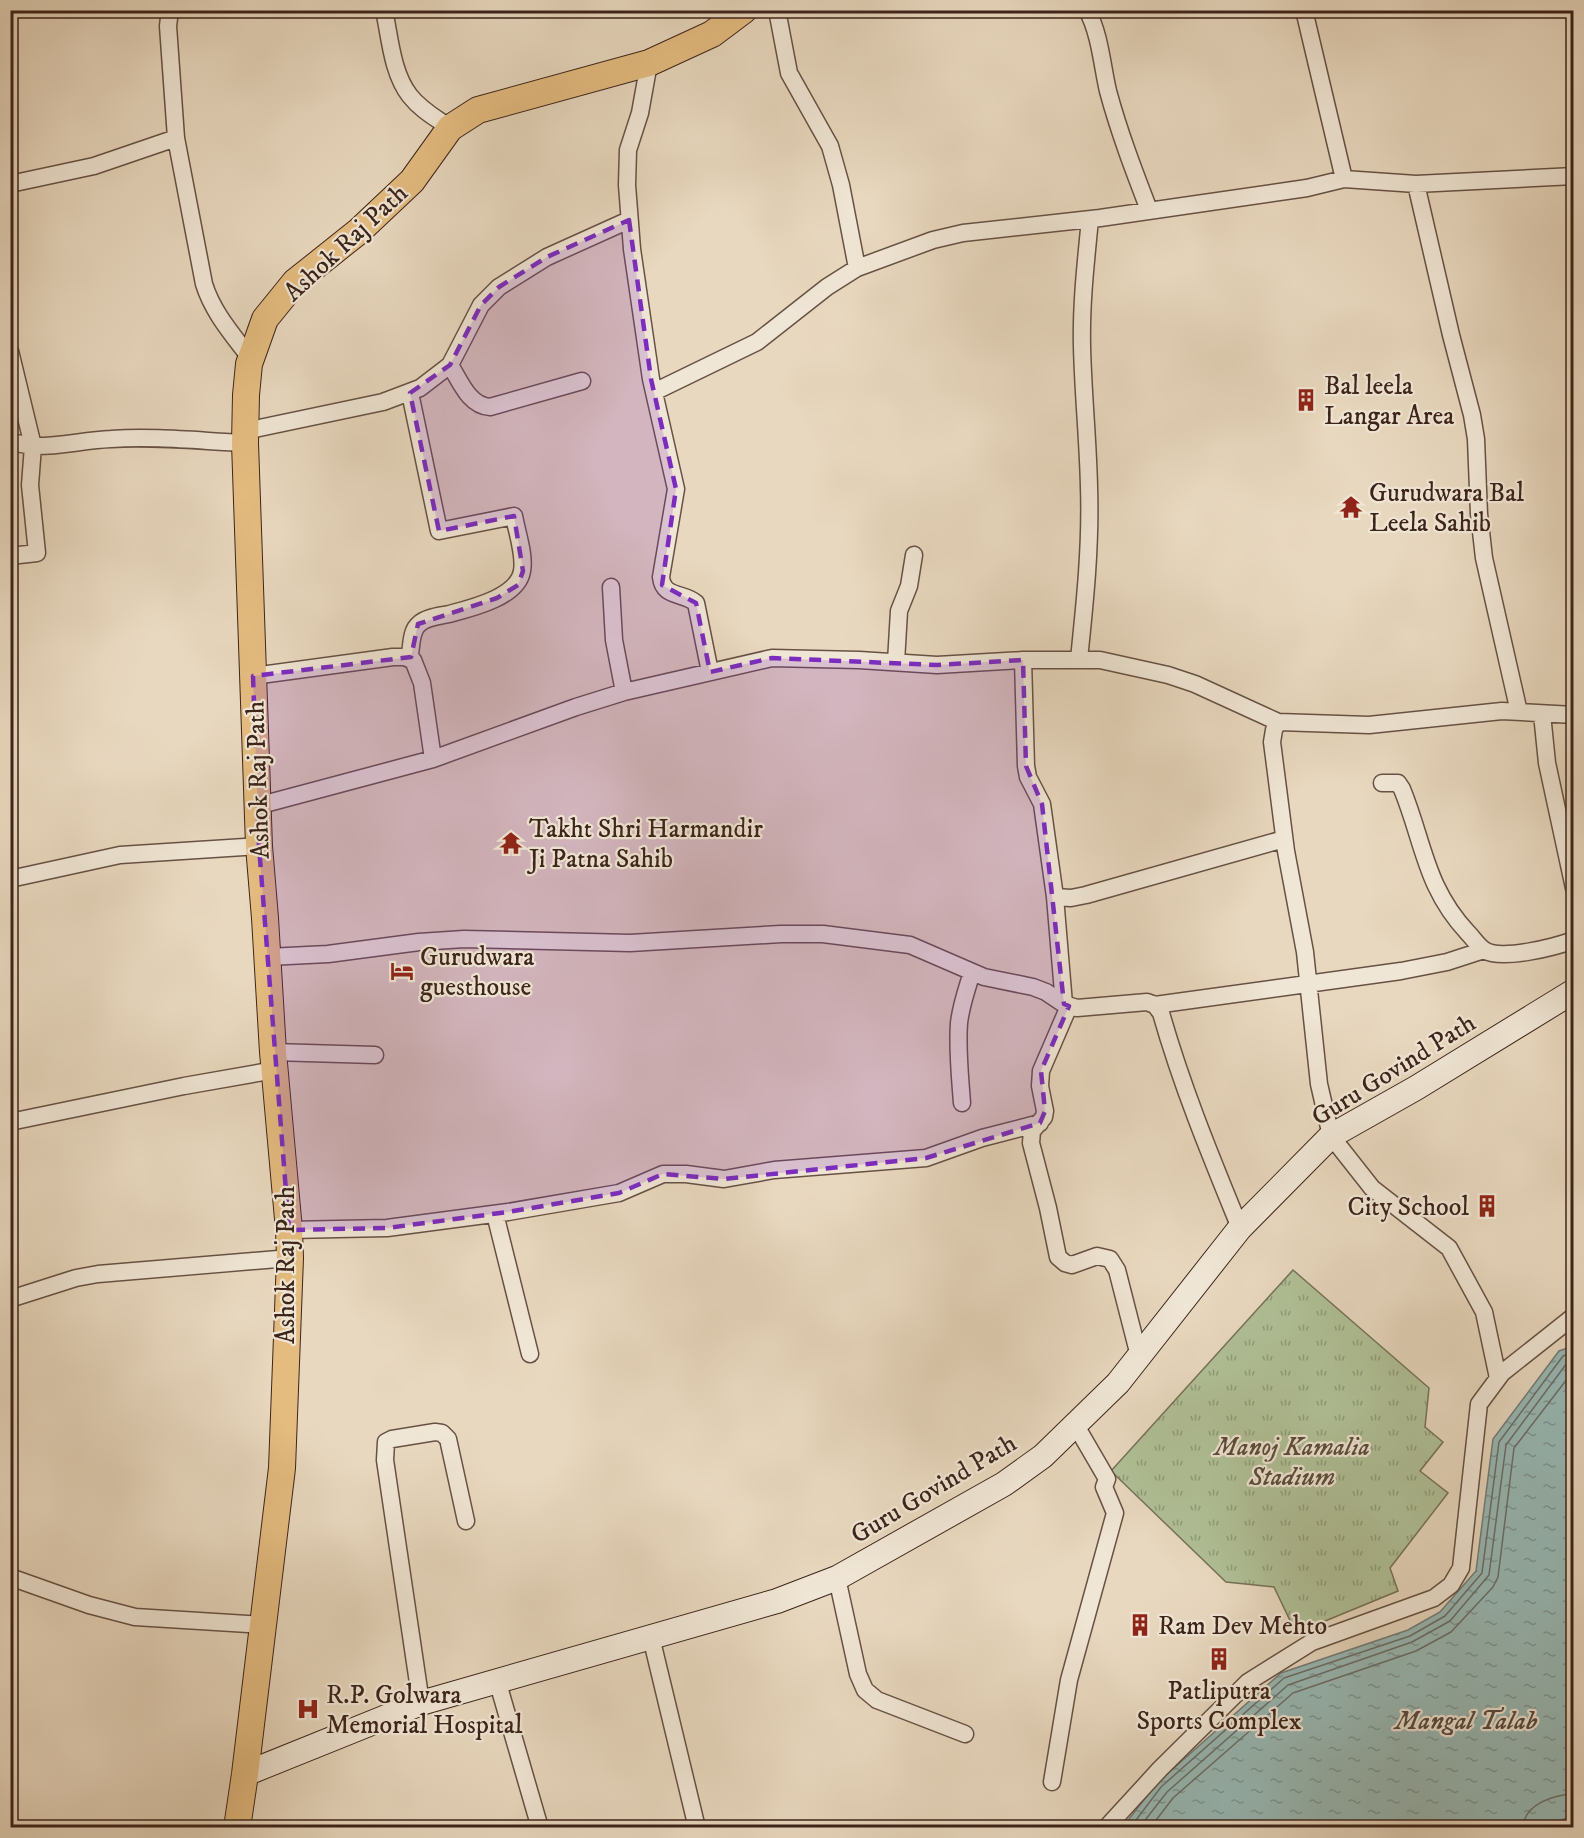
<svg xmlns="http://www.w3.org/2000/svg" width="1584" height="1838" font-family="'IM FELL DW Pica',serif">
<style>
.park{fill:url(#park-tufts);stroke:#767259;stroke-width:1.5}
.water{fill:url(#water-ripples);stroke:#737d78;stroke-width:1.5}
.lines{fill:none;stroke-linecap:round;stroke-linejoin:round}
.shore{stroke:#6a6e68;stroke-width:1.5}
.street-casing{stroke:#675144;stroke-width:19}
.secondary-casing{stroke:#3c241b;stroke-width:26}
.primary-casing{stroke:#3c241b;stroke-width:28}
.street{stroke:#f0e6d5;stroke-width:16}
.secondary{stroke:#f0e6d5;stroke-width:24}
.primary{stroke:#e4bc80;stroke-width:26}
.marked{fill:#7b2cbf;fill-opacity:0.2;stroke:#7b2cbf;stroke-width:4.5;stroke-dasharray:12 8;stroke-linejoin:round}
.labels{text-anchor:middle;stroke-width:4.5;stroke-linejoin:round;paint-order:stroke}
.street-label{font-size:26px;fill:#3c241b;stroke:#f0e6d5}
.poi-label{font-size:26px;fill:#3c241b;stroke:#f0e6d5;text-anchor:start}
.park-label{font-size:26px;font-style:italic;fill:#594b3a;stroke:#f0e6d5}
.water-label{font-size:27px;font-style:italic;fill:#534942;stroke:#f0e6d5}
</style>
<defs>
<pattern id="park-tufts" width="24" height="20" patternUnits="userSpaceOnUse" patternTransform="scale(1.5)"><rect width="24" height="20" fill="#b0c097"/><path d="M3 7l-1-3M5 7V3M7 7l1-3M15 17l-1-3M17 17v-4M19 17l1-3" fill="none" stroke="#909c7a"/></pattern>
<pattern id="water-ripples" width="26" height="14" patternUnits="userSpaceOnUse" patternTransform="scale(1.5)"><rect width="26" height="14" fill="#98b9b6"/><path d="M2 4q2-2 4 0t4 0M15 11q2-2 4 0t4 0" fill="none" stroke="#7d9693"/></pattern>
</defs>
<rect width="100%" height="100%" fill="#e8d8bf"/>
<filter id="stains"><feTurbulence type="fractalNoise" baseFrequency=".00333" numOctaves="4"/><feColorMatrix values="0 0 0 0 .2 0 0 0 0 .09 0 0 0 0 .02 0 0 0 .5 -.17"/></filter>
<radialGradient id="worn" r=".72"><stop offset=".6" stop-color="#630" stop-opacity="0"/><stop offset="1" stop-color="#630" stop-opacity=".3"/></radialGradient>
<!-- park -->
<path class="park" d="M 1293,1270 L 1429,1388 L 1425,1427 L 1443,1442 L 1420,1471 L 1448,1493 L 1390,1568 L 1398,1591 L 1296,1633 L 1274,1587 L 1226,1582 L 1111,1471 Z"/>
<!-- water -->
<path class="water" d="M 1573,1346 L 1573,1816 L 1537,1828 L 1122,1828 L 1157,1783 L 1281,1673 L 1408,1630 L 1440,1612 L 1476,1571 L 1493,1439 L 1559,1351 Z"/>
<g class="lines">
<!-- shore -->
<path class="shore" d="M 1130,1828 L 1161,1787 L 1284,1678 L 1410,1636 L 1445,1616 L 1482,1573 L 1499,1442 L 1563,1356 L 1574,1352
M 1139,1828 L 1167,1792 L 1288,1685 L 1412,1642 L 1450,1621 L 1489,1575 L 1506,1445 L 1567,1363 L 1574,1360
M 1150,1828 L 1173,1798 L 1293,1693 L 1416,1651 L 1451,1632 L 1493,1587 L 1498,1577 L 1514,1448 L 1574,1370
M 1523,1828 C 1524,1804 1553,1795 1574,1794"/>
<!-- street casing -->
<g class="street-casing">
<path id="street" d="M 170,10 L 168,26 L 176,138 L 204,284 C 213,313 233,335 251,359
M 384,10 C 390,38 392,73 410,96 C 421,110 436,118 450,128
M 777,10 L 789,73 L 830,146 L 841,185 L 857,268
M 1087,10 C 1100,34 1102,65 1108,91 C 1119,132 1134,171 1149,210
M 1304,10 L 1344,179 L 1416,184 L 1451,335 L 1472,415 L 1476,439 L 1479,514 L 1484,558 L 1519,712
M 649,63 L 640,113 L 628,150 L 627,185 L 632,249 L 651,379 L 676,489 L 661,577 C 663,598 683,592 696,603 L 710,672
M 10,184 L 94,166 L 176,138
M 1416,184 L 1574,176
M 10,351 L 33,446 L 10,442
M 450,365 C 460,381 469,406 490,407 L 582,381
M 654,392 L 757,342 L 827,287 L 857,268 L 933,240 L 963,233 L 1100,218 L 1307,188 L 1344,179
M 245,431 L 383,402 L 420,388 L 450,365 L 481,305 L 499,287 L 547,257 L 629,220
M 10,556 L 37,553 L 30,485 L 33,446 C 59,447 84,440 111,439 C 155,436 200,441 245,443
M 611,587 L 614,640 L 624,692
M 409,659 C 412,648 410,631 419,624 C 426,617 440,616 449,614 C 472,608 518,597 522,571 C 525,555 517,533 514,516 L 439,531 L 410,393
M 1079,659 C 1085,602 1091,544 1089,487 C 1088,440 1083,393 1082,346 C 1081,303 1086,261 1090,219
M 1023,660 L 1026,766 L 1028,777 L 1042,804 L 1055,897 L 1064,1004
M 896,662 L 899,611 L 909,586 L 914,555
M 253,676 L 393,657 L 404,657 L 413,660 L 422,683 L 433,759
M 1542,714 L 1547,763 L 1574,888
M 1382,783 L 1398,783 L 1402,789 C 1424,843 1425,887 1468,933 C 1473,938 1478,946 1484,950 C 1501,961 1555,947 1574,940
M 257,806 L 433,759 L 576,707 L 624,692 L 772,658 L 859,660 L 937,665 L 1023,660 L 1100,660 L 1168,675 L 1195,684 L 1278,722
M 10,879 L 120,855 L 259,846
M 1055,897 L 1071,898 L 1086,895 L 1284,839
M 268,957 L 328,954 L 419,942 L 464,939 L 630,943 L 781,934 L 823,934 L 910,945 L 984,977 L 1033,987 L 1046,992 L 1064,1004 L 1077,1008 L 1147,1002 L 1155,1005 L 1161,1013 C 1182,1087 1211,1157 1240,1228
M 1155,1005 L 1401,971 L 1447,962 L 1484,950
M 1069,1006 L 1041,1071 L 1040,1086 L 1045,1111 L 1044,1117 L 1032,1131 L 1031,1143 L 1048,1208 L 1058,1257 L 1065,1263 L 1072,1265 L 1097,1256 L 1110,1259 L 1117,1270 L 1139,1356
M 273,1052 L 375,1055
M 962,1103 C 960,1076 957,1049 959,1023 C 961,1005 967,989 972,972
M 10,1122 L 184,1086 L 275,1070
M 495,1214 L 530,1354
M 289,1230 L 387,1228 L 508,1212 L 619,1193 L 663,1174 L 686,1174 L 724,1179 L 774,1170 L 926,1158 L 982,1138 L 1040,1123
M 10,1299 L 76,1278 L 98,1274 L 290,1258
M 1498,1378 L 1484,1312 L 1449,1248 L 1372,1188 L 1331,1136 L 1319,1084 L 1305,952 L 1286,851 L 1272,742 L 1274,730 L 1278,722 L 1369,725 L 1502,711 L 1574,715
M 10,1577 L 89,1605 L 135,1617 L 263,1625
M 837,1578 L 858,1674 L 865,1690 L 877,1700 L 965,1734
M 651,1637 L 697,1828
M 497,1680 L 540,1828
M 421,1703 L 385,1460 L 386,1442 L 392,1439 L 435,1432 L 442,1433 L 448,1439 L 466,1521
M 1052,1782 L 1069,1680 L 1115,1513 L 1104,1487 L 1107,1479 L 1075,1424
M 1106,1828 L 1160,1769 L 1248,1682 L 1312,1642 L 1434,1598 L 1451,1585 L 1461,1568 L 1479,1404 L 1502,1373 L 1574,1316"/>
</g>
<!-- secondary casing -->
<g class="secondary-casing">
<path id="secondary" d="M 245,1774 L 421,1703 L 777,1601 L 837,1578 L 1004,1484 L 1043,1456 L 1118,1383 L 1240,1228 L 1331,1136 L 1416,1088 L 1574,991"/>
</g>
<!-- primary casing -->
<g class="primary-casing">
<path id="primary" d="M 237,1828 L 245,1774 L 282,1468 L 290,1258 L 289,1230 L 273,1052 L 265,918 L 259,846 L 245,443 L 246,395 L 249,364 L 265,319 L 295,282 L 359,231 L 412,181 L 450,128 L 478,110 L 649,63 L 712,34 L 744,10"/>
</g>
<!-- street -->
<use href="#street" class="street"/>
<!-- secondary -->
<use href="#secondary" class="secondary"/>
<!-- primary -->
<use href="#primary" class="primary"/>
</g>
<!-- marked area -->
<path class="marked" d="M 629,220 L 651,379 L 676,489 L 662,585 L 696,603 L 710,672 L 772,658 L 937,665 L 1023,660 L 1026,766 L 1042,804 L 1064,1004 L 1069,1006 L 1041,1071 L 1045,1111 L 1040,1123 L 926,1158 L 724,1179 L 663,1174 L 619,1193 L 508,1212 L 387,1228 L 289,1230 L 259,846 L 253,676 L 411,657 L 418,624 L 497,598 L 518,585 L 523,571 L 514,516 L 439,531 L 410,393 L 450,365 L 481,305 L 499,287 L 547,257 Z"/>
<!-- icons -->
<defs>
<g id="building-bare" transform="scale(1.8)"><path d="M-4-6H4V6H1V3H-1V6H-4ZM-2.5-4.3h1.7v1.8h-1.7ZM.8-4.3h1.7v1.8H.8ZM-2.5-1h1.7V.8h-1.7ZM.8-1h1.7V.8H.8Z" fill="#8f2418" stroke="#f0e6d5" stroke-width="2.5" paint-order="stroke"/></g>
<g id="temple-bare" transform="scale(1.8)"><path d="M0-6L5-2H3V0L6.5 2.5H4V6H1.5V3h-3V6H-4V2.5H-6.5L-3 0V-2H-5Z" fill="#8f2418" stroke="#f0e6d5" stroke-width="2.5" paint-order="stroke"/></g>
<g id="hotel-bare" transform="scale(1.8)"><path d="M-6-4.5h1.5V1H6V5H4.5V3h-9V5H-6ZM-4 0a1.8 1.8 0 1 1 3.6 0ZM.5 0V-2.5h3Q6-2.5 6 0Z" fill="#8f2418" stroke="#f0e6d5" stroke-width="2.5" paint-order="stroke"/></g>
<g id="hospital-bare" transform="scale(1.8)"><path d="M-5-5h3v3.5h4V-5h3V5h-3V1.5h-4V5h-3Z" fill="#8f2418" stroke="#f0e6d5" stroke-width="2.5" paint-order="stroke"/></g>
</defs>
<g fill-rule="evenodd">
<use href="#building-bare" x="1306" y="400"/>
<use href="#temple-bare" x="1351" y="507"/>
<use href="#temple-bare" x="511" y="843"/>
<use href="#hotel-bare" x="402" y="971"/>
<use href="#building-bare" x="1487" y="1206"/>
<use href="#building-bare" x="1140" y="1625"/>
<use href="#building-bare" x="1219" y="1659"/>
<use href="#hospital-bare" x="308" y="1709"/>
</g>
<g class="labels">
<!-- street labels -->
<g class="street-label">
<text transform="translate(345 242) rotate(-43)" y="9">Ashok Raj Path</text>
<text transform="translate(257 780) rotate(-92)" y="9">Ashok Raj Path</text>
<text transform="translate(1393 1069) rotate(-32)" y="9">Guru Govind Path</text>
<text transform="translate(285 1265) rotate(-90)" y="9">Ashok Raj Path</text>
<text transform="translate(933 1488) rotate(-31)" y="9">Guru Govind Path</text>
</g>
<!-- poi labels -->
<g class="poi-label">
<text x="1324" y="394">Bal leela<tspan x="1324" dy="30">Langar Area</tspan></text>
<text x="1369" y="501">Gurudwara Bal<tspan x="1369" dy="30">Leela Sahib</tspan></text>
<text x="529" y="837">Takht Shri Harmandir<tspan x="529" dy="30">Ji Patna Sahib</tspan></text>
<text x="420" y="965">Gurudwara<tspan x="420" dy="30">guesthouse</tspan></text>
<text x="1469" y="1215" text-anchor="end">City School</text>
<text x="1158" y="1634">Ram Dev Mehto</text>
<text x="1219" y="1699" text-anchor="middle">Patliputra<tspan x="1219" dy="30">Sports Complex</tspan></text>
<text x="326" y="1703">R.P. Golwara<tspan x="326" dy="30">Memorial Hospital</tspan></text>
</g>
<!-- park labels -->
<g class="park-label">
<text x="1292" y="1455">Manoj Kamalia<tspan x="1292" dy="30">Stadium</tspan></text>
</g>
<!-- water labels -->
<g class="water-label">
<text x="1466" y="1729">Mangal Talab</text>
</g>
</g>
<!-- margin -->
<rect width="1584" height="1838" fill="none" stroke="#e8d8bf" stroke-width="36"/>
<rect x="12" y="12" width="1560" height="1814" fill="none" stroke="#3c241b" stroke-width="3"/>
<rect x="18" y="18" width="1548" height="1802" fill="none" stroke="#3c241b" stroke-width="1.5"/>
<rect width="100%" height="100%" filter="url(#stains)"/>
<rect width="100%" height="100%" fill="url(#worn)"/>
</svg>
